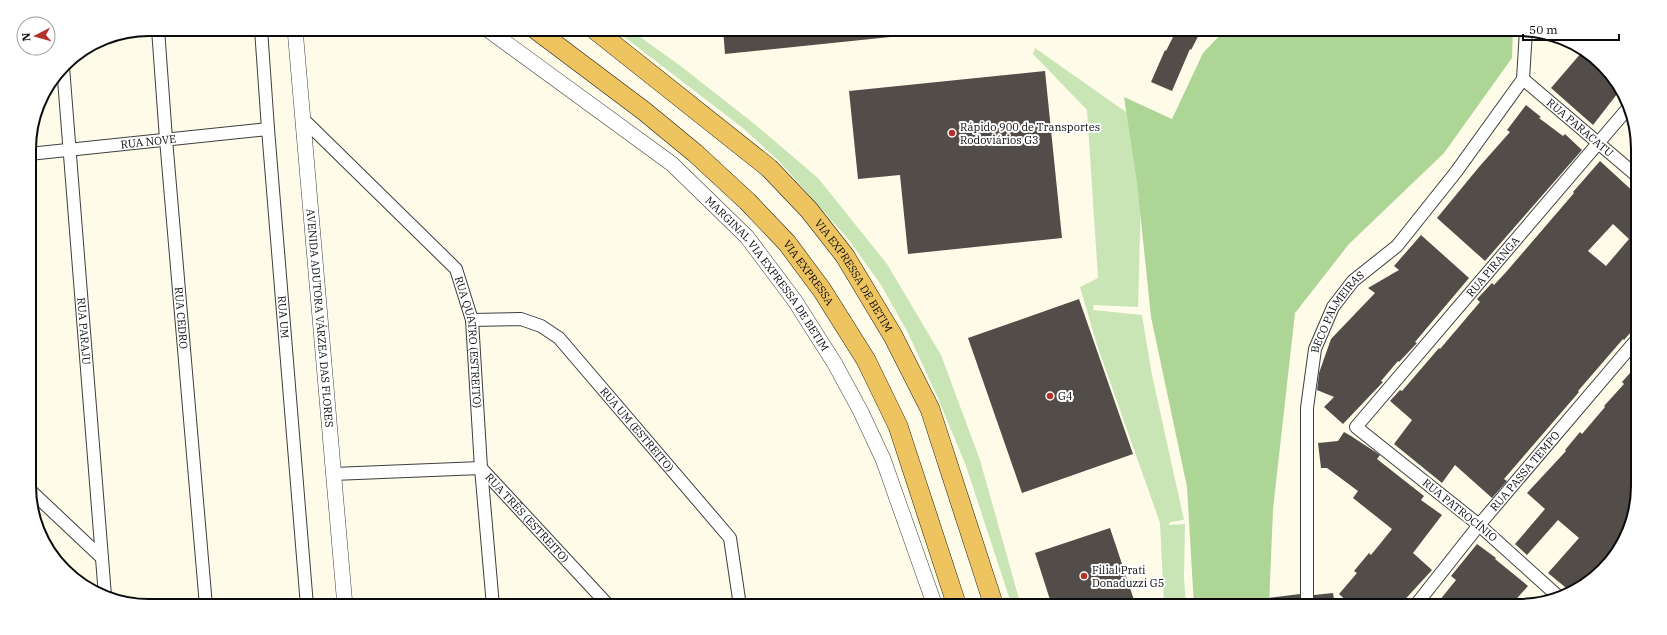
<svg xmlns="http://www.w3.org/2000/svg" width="1667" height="635" font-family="'IBM Plex Serif',serif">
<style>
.green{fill:#c9e5b6}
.forest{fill:#acd596}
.building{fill:#524d48;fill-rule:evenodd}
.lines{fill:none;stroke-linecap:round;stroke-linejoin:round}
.minor-casing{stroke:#3e3e3e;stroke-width:14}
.tertiary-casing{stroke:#3e3e3e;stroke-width:16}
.trunk-casing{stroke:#1c1c1c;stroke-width:20}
.minor{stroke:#fff;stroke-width:12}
.tertiary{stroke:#fff;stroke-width:15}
.trunk{stroke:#eec460;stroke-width:19}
.poi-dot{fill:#b1342c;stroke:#fff;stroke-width:1.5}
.labels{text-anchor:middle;stroke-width:4;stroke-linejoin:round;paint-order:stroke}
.poi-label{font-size:11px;fill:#0b0b0b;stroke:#fff;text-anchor:start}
.street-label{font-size:11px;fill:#0b0b0b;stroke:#fff}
.rim{fill:none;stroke:#0b0b0b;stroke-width:2}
</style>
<rect width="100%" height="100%" fill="#fefce9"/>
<!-- green -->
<path class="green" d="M 614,29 L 629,29 L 682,67 L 757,126 L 818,178 L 887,264 L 941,355 L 980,460 L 1021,606 L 1012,606 L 966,466 L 937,396 L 908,333 L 881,285 L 849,240 L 778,160 L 744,129 Z
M 1035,48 L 1143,124 L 1138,307 L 1094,305 L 1093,310 L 1142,315 L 1152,375 L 1184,520 L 1170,522 L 1169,525 L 1185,524 L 1184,577 L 1186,606 L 1164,606 L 1160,523 L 1097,345 L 1080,287 L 1098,278 L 1087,110 L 1033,54 Z"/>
<!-- forest -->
<path class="forest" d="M 1226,29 L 1513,29 L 1512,58 L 1444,153 L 1349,244 L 1295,313 L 1273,509 L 1269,606 L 1194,606 L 1187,487 L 1151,317 L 1137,182 L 1124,97 L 1172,119 L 1203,53 Z"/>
<!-- building -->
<path class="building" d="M 723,29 L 900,29 L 900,36 L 725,54 Z
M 1177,29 L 1202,29 L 1191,50 L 1190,49 L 1172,91 L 1151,82 L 1165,50 L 1166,51 Z
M 1582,52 L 1608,70 L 1621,89 L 1593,125 L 1551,88 Z
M 1045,71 L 1062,238 L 908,254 L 900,175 L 858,179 L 849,91 Z
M 1526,105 L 1541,117 L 1539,118 L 1563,136 L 1565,134 L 1582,150 L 1485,261 L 1437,218 L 1479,167 L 1510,132 L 1507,130 Z
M 1600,161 L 1637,195 L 1638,324 L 1624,340 L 1623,339 L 1578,391 L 1579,392 L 1504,479 L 1507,481 L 1492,498 L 1455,465 L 1442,483 L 1394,444 L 1412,420 L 1390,401 L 1400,390 L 1402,391 L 1439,348 L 1440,349 L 1480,302 L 1477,299 L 1492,283 L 1494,285 L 1507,271 L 1574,193 L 1573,192 ZM 1613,224 L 1629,239 L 1606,266 L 1588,251 Z
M 1421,235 L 1469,278 L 1415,342 L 1417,343 L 1399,362 L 1398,361 L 1381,381 L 1383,382 L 1343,424 L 1324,407 L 1334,397 L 1317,390 L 1319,373 L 1331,339 L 1375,293 L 1368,288 L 1399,270 L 1394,266 Z
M 1079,299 L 1133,454 L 1022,493 L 968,338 Z
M 1638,364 L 1638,486 L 1632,525 L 1618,553 L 1591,581 L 1571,592 L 1548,573 L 1579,538 L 1558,520 L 1527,555 L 1515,544 L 1545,509 L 1527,493 L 1566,451 L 1565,450 L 1580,432 L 1582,434 L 1605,407 L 1604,406 L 1624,384 L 1622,382 Z
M 1344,432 L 1351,436 L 1380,455 L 1377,459 L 1424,496 L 1421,500 L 1442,515 L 1413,553 L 1432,570 L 1399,606 L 1352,606 L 1339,594 L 1357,573 L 1354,571 L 1369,553 L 1371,555 L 1392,529 L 1353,498 L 1358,491 L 1327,468 L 1321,468 L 1318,443 L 1338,441 Z
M 1110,528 L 1136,606 L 1052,606 L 1035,553 Z
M 1477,544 L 1496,558 L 1495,559 L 1528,586 L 1510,606 L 1435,606 L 1456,580 L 1451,576 Z
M 1333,593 L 1335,606 L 1314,606 L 1314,595 Z
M 1300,594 L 1300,606 L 1261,606 L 1261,599 Z"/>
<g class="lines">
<!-- minor casing -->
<g class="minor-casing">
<g id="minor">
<path id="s1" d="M 158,29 L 166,139 L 206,606"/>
<path id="s2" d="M 261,29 L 268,129 L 307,606"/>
<path id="s3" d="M 63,67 L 105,596"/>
<path id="s4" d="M 1523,79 L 1637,176"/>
<path d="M 1523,79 L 1526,30"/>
<path id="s5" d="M 303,119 L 456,269 L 472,320 L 481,468 L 493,606"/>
<path id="s6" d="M 29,154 L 268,129"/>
<path id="s7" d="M 472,320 L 521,319 L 541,326 L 559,338 L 730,538 L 740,606"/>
<path id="s8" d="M 333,474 L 481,468 L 609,606"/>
<path d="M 31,491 L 102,558"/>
<path id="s9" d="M 1560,598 L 1479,525 L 1356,427 L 1629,107"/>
<path id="s10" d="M 1307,606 L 1307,408 L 1315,349 L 1333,307 L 1353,281 L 1397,246 L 1456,172 L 1523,79"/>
<path id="s11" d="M 1415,606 L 1479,525 L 1638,338"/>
</g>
</g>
<!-- tertiary casing -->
<g class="tertiary-casing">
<g id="tertiary">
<path id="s12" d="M 295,29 L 345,606"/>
<path id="s13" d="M 487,29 L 672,164 L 747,237 L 795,301 L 835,364 L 861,412 L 883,459 L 935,606"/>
</g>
</g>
<!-- trunk casing -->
<g class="trunk-casing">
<g id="trunk">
<path id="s14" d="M 535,29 L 644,111 L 695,153 L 747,201 L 787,243 L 822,290 L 866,360 L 898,426 L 957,606"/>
<path id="s15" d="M 594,29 L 769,168 L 809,210 L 845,256 L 893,336 L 930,409 L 994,606"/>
</g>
</g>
<!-- minor -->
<use href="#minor" class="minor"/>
<!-- tertiary -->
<use href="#tertiary" class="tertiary"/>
<!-- trunk -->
<use href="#trunk" class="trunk"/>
</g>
<!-- markers -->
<g class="poi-dot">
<circle cx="952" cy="133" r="4"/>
<circle cx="1050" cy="396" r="4"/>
<circle cx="1084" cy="576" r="4"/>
</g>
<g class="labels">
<!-- poi labels -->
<g class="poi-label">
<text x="960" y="131">Rápido 900 de Transportes<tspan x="960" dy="13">Rodoviários G3</tspan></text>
<text x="1058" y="400">G4</text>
<text x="1092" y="574">Filial Prati<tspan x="1092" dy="13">Donaduzzi G5</tspan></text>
</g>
<!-- street labels -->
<g class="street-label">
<text dy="4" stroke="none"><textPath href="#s4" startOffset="75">RUA PARACATU</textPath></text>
<text dy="4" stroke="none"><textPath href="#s6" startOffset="120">RUA NOVE</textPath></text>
<text dy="4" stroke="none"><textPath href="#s9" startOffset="477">RUA PIRANGA</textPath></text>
<text dy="4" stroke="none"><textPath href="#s14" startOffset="368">VIA EXPRESSA</textPath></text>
<text dy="4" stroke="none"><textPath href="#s13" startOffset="375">MARGINAL VIA EXPRESSA DE BETIM</textPath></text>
<text dy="4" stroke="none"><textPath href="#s15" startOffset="361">VIA EXPRESSA DE BETIM</textPath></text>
<text dy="4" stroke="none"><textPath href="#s10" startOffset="301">BECO PALMEIRAS</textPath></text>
<text dy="4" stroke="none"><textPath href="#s12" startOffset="290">AVENIDA ADUTORA VÁRZEA DAS FLORES</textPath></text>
<text dy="4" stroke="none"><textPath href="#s1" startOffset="290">RUA CEDRO</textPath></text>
<text dy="4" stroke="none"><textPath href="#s2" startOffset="289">RUA UM</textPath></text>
<text dy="4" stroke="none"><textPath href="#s3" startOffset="265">RUA PARAJU</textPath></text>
<text dy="4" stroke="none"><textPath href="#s5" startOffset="289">RUA QUATRO (ESTREITO)</textPath></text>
<text dy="4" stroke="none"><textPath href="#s7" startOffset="212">RUA UM (ESTREITO)</textPath></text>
<text dy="4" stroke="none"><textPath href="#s11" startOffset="174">RUA PASSA TEMPO</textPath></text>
<text transform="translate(1460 510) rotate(39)" y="4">RUA PATROCÍNIO</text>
<text dy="4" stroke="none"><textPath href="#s8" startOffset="216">RUA TRÊS (ESTREITO)</textPath></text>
</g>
</g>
<!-- crop -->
<path d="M0 0H1667V635H0ZM149 36H1518A113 113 0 0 1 1631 149V486A113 113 0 0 1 1518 599H149A113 113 0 0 1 36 486V149A113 113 0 0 1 149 36Z" fill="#fff" fill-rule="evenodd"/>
<path class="rim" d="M149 36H1518A113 113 0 0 1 1631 149V486A113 113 0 0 1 1518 599H149A113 113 0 0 1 36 486V149A113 113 0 0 1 149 36Z"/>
<!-- north arrow -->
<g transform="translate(36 36) rotate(264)"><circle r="19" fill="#ffffff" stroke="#9d9d9d"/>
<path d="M0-3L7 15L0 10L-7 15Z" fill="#b1342c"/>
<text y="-6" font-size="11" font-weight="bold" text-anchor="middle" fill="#0b0b0b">N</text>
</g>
<!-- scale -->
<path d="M1523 34v6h96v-6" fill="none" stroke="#0b0b0b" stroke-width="2"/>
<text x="1529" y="34" font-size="12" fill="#0b0b0b" stroke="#ffffff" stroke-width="3" paint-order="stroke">50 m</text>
</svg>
